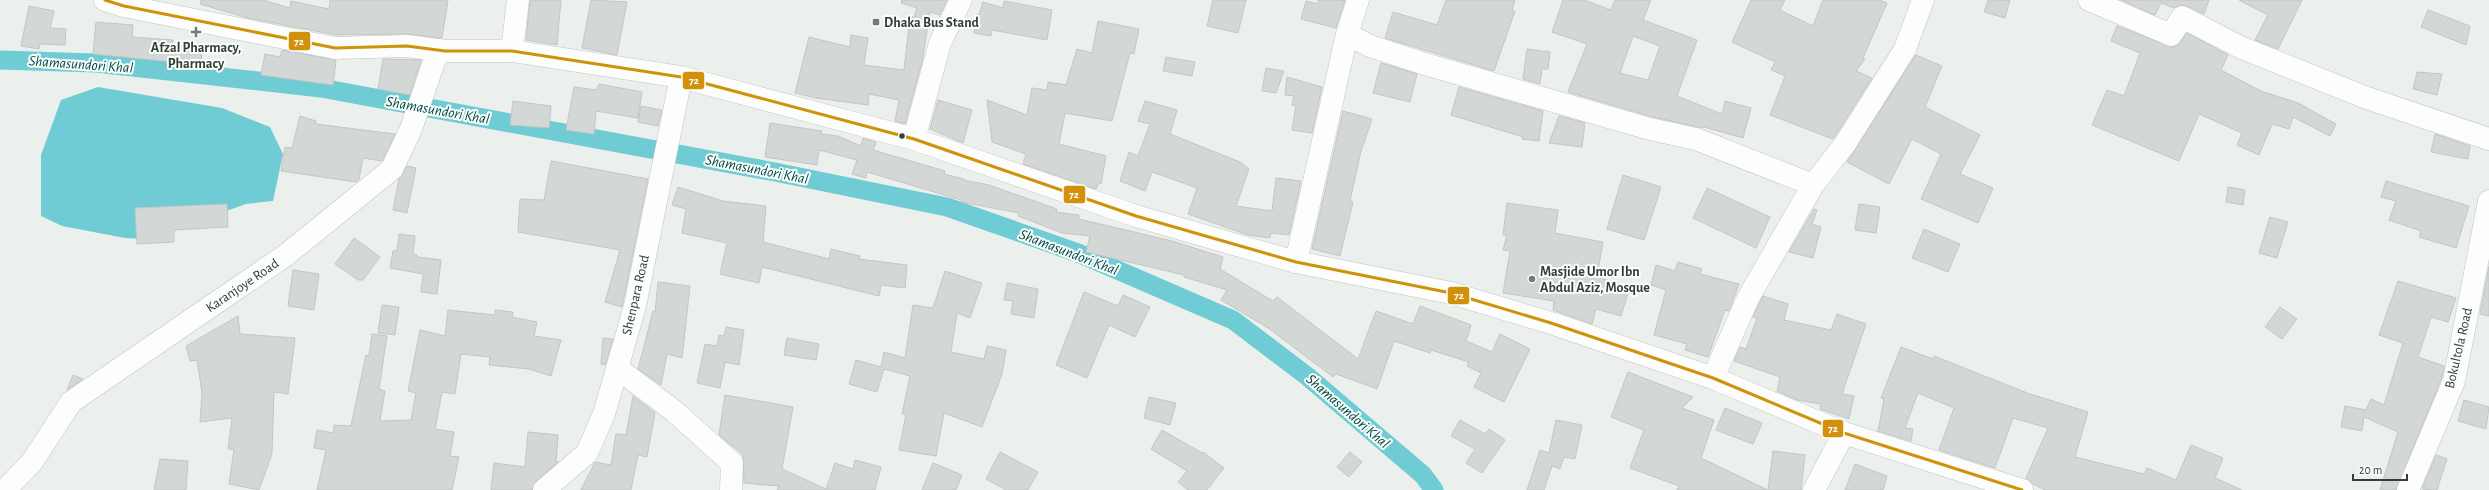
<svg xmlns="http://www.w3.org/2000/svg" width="2489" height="490" font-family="'Alegreya Sans',sans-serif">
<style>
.water{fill:#70ccd4}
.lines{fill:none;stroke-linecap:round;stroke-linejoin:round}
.canal{stroke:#70ccd4;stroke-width:19}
.building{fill:#d3d7d5;stroke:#c3c6c5;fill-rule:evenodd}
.street-casing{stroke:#c1c5c2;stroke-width:23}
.secondary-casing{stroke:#c1c5c2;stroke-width:23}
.street{stroke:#fcfdfc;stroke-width:22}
.secondary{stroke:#fcfdfc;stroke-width:22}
.bus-1-casing{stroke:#f7fffa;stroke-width:6}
.bus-1{stroke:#d1910b;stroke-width:3}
.poi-dot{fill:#777a78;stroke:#f7fffa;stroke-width:1.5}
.bus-dot{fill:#383b39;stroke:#f7fffa;stroke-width:1.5}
.labels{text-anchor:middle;stroke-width:4;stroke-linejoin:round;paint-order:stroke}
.poi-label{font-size:14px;font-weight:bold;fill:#383b39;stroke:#f7fffa;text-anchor:start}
.street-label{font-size:14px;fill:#383b39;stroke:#f7fffa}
.water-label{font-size:15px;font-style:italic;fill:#094449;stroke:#f7fffa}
.line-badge{stroke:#f7fffa;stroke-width:1.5}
.badge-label{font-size:11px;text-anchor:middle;font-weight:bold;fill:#fff}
</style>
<rect width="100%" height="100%" fill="#ebf0ed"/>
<!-- water -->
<path class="water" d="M 98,87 L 222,108 L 270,127 L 283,154 L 273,201 L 246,204 L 148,239 L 125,238 L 62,226 L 41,216 L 41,155 L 61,100 Z"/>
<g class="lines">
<!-- canal -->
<path class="canal" d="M 0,60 L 96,63 L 321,88 L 775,172 L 947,207 L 1078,253 L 1233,320 L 1307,376 L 1423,475 L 1434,490"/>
</g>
<!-- building -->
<path class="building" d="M 201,0 L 263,0 L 290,8 L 291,1 L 329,9 L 330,0 L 448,0 L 442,38 L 407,34 L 336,35 L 248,18 L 200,4 Z
M 530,0 L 561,0 L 557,45 L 526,40 Z
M 591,0 L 627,2 L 617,55 L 582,48 Z
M 902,0 L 947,0 L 940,15 L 930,12 L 922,62 L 905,124 L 895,121 L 899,100 L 869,94 L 868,105 L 816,98 L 795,93 L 809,37 L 850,47 L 851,35 L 868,38 L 864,65 L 904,70 L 910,16 L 914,17 L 917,8 L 901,3 Z
M 1213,0 L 1246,0 L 1238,33 L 1207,26 Z
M 1318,0 L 1345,0 L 1336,28 L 1301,19 L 1306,1 L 1318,4 Z
M 1446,0 L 1515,0 L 1512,10 L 1515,11 L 1494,71 L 1385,38 L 1393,12 L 1437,25 Z
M 1563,0 L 1584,0 L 1611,10 L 1615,0 L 1651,0 L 1643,20 L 1697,40 L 1677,96 L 1722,114 L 1725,101 L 1751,108 L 1743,138 L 1704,127 L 1703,128 L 1653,117 L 1568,92 L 1587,44 L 1552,32 ZM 1633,36 L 1660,46 L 1648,80 L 1620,73 Z
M 1751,0 L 1785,0 L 1780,10 L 1813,26 L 1823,0 L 1879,0 L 1887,3 L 1863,58 L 1865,59 L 1856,71 L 1872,78 L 1833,139 L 1770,115 L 1785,76 L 1771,70 L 1775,62 L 1732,42 Z
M 1988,0 L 2010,0 L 2005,18 L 1984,12 Z
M 2121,0 L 2209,0 L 2204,14 L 2187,6 L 2181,5 L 2174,8 L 2161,3 L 2155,15 Z
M 2239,0 L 2302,0 L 2278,49 L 2255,40 L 2268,15 Z
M 1004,1 L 1052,10 L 1047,40 L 992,30 L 991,36 L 974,33 L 977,14 L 979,15 L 983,2 L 1003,8 Z
M 29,6 L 54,11 L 50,28 L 66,29 L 65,45 L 40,44 L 39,49 L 21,46 Z
M 2428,10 L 2470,26 L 2466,45 L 2421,27 Z
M 1098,21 L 1139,29 L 1134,54 L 1130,53 L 1112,121 L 1065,113 L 1059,144 L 1106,156 L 1101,184 L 1099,183 L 1096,189 L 1023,164 L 1026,154 L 992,142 L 987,100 L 1027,115 L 1032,88 L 1047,90 L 1048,82 L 1066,85 L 1077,49 L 1092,53 Z
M 96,22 L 133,25 L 132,37 L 173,40 L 172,47 L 200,44 L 202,62 L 175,65 L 174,62 L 93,54 Z
M 2117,26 L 2172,47 L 2178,45 L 2187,33 L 2228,55 L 2221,70 L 2261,91 L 2298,103 L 2336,124 L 2330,136 L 2293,117 L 2289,129 L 2272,124 L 2259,155 L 2237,145 L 2242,133 L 2199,114 L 2179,161 L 2092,125 L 2107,90 L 2124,96 L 2140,53 L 2111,41 Z
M 1527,49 L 1550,52 L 1548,69 L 1542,69 L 1540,84 L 1523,79 Z
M 282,50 L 336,60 L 333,85 L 261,75 L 265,54 L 280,57 Z
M 1916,55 L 1942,66 L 1925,107 L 1980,135 L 1960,174 L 1993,188 L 1978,223 L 1921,199 L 1941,154 L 1912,139 L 1889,184 L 1847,162 Z
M 1166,57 L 1195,62 L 1192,76 L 1163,71 Z
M 383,59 L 421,60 L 410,95 L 378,89 Z
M 1381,63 L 1417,74 L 1410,102 L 1373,93 Z
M 1266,68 L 1284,71 L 1276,93 L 1262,91 Z
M 2417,72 L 2442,74 L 2437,95 L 2413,89 Z
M 1287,77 L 1322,87 L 1312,133 L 1292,130 L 1296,106 L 1292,105 L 1294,96 L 1285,95 Z
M 599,84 L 642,92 L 638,118 L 596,111 L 594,134 L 566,130 L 574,87 L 597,90 Z
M 1459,87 L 1543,111 L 1539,141 L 1522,139 L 1523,137 L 1451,115 Z
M 938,100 L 972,110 L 963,143 L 930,129 Z
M 513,101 L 551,106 L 549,128 L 510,125 Z
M 1145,101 L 1177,110 L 1170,134 L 1240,162 L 1249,169 L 1236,206 L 1272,211 L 1276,178 L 1301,181 L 1289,235 L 1271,233 L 1270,238 L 1248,235 L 1188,214 L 1197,188 L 1152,172 L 1145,191 L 1120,181 L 1129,152 L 1138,156 L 1150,124 L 1138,121 Z
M 641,106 L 662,110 L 658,126 L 638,122 Z
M 1343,111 L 1372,119 L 1361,151 L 1350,201 L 1353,202 L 1340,256 L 1312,249 Z
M 300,116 L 316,121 L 316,124 L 395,134 L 382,161 L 363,158 L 359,179 L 356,182 L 281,171 L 285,147 L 292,148 Z
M 1559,116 L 1585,123 L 1582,147 L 1549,143 Z
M 770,123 L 822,131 L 821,134 L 838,136 L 861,146 L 863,138 L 876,142 L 873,150 L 945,171 L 944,174 L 964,179 L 963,180 L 989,185 L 1057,209 L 1056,212 L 1079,215 L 1079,219 L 1172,241 L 1223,257 L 1220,269 L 1273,301 L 1277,297 L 1358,359 L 1376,311 L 1413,324 L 1420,306 L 1471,325 L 1466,341 L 1492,352 L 1500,334 L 1530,349 L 1504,402 L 1474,387 L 1481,373 L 1467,366 L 1469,362 L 1431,350 L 1430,353 L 1394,341 L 1377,389 L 1336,374 L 1333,377 L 1268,328 L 1221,300 L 1227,290 L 1184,277 L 1184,275 L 1086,252 L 1090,236 L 1062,233 L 1018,216 L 1019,213 L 961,202 L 961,200 L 867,172 L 866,178 L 852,174 L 857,160 L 819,150 L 817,165 L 765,157 Z
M 2435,134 L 2470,146 L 2468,159 L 2431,152 Z
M 551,161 L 648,179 L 622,307 L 605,302 L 620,250 L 518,232 L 520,199 L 544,200 Z
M 407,166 L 416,168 L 407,213 L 393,210 L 399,179 Z
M 1623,175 L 1661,187 L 1644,240 L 1607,229 Z
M 2386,181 L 2469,206 L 2456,248 L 2419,237 L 2421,231 L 2389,220 L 2396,201 L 2381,197 Z
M 678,187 L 723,201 L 766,206 L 763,242 L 829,259 L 831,249 L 860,256 L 859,259 L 907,265 L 905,288 L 881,285 L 879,296 L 762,267 L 759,283 L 720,274 L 727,243 L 682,233 L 686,209 L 672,205 Z
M 2228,187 L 2245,190 L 2243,205 L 2226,202 Z
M 1707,188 L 1770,217 L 1756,248 L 1693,218 Z
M 1507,203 L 1558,210 L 1555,233 L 1603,242 L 1597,277 L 1630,287 L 1621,316 L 1596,309 L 1592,324 L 1553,310 L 1554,301 L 1503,293 L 1510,251 L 1503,250 L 1507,235 L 1503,235 Z
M 227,204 L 228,227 L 174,230 L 174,242 L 137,244 L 135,208 Z
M 1859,204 L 1880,207 L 1876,233 L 1855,230 Z
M 1814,209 L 1817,210 L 1812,224 L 1821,227 L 1813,258 L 1789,252 Z
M 2270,217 L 2288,222 L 2277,258 L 2259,253 Z
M 1924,229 L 1960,244 L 1948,272 L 1912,258 Z
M 399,234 L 415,236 L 413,254 L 417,255 L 417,257 L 441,260 L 437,294 L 421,292 L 423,274 L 390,268 L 393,251 L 397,251 Z
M 354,238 L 380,257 L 363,280 L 358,280 L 335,264 Z
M 1678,262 L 1702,269 L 1700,274 L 1739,284 L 1729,311 L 1725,310 L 1708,357 L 1685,350 L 1687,344 L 1654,335 L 1666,290 L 1651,285 L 1656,265 L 1675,271 Z
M 2489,266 L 2489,316 L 2480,314 Z
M 293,270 L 319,274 L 314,310 L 288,306 Z
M 945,271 L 982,283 L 970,318 L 957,313 L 951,352 L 984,359 L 987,346 L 1006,350 L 1002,374 L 982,427 L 944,413 L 936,456 L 899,450 L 906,414 L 902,414 L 910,376 L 884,369 L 877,392 L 849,384 L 856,360 L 881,367 L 884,352 L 905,358 L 913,305 L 933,308 Z
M 2398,281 L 2456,298 L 2448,322 L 2431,317 L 2418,357 L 2444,366 L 2442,377 L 2396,490 L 2380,490 L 2398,432 L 2364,417 L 2362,431 L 2341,427 L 2345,406 L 2366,410 L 2365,412 L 2371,399 L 2384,405 L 2403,343 L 2379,335 Z
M 658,282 L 690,286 L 682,358 L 667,354 L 661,385 L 638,369 L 653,311 L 655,312 Z
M 1007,283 L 1038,289 L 1034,318 L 1011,314 L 1013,301 L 1004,300 Z
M 1084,292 L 1118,306 L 1123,295 L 1150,307 L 1135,337 L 1109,325 L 1087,378 L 1056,365 Z
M 1763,296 L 1788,304 L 1784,320 L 1831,330 L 1837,314 L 1866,324 L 1842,394 L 1854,396 L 1849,419 L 1820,409 L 1821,404 L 1797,400 L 1777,391 L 1780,377 L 1734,361 L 1740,347 L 1746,349 L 1757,318 L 1753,317 Z
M 382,305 L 399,307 L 395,335 L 378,333 Z
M 2280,307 L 2297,319 L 2282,339 L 2265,327 Z
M 448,310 L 495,315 L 495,310 L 513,312 L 512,317 L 537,322 L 534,336 L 561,340 L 551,376 L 529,369 L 489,365 L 490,357 L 461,354 L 455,394 L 442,392 L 435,429 L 454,432 L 450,456 L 459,457 L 452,490 L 317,490 L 326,450 L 314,448 L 317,430 L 333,433 L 334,425 L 351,426 L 366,355 L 369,356 L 372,334 L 387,336 L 379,389 L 385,391 L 380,421 L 411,420 L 416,393 L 408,391 L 420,330 L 445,336 Z
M 238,316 L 240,334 L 295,338 L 288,394 L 274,392 L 272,454 L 259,490 L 229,484 L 234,450 L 228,449 L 232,418 L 200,422 L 202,393 L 197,360 L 190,361 L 186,346 Z
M 726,327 L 744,330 L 739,365 L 725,362 L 720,388 L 697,383 L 705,344 L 717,346 L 719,335 L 724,336 Z
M 603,338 L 613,339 L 605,365 L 601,364 Z
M 787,338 L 819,344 L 816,360 L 784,355 Z
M 1901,347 L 1933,359 L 1934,356 L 2030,394 L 2088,412 L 2075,457 L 2144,474 L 2147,468 L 2176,480 L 2191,445 L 2223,458 L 2215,478 L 2242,490 L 2045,490 L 2033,484 L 2026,478 L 2048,428 L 2013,418 L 1995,468 L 1939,450 L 1954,408 L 1918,393 L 1905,428 L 1913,429 L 1911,441 L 1878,431 L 1884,399 L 1881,398 Z
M 1628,372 L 1693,397 L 1682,408 L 1714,420 L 1701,458 L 1768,490 L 1677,490 L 1679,486 L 1630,468 L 1644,430 L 1611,417 Z
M 73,375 L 83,379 L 67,390 Z
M 725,395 L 793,407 L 782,469 L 826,489 L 835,463 L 853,469 L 855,460 L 881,467 L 875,490 L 777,490 L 779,486 L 744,483 L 743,455 L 719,435 Z
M 633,396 L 655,413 L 647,457 L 638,455 L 631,490 L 581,490 L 595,462 L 611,465 L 616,434 L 626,435 Z
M 1149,397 L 1176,403 L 1170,425 L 1144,418 Z
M 2464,400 L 2489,407 L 2486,429 L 2458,421 Z
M 1725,408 L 1762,423 L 1753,444 L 1716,430 Z
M 1460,420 L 1485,434 L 1489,429 L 1505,440 L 1482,473 L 1466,463 L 1475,449 L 1451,436 Z
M 1556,420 L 1582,425 L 1575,459 L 1564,457 L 1560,469 L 1552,466 L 1544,490 L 1527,490 L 1540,450 L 1549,453 Z
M 1162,430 L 1202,453 L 1203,452 L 1224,468 L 1207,490 L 1188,490 L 1178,482 L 1187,471 L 1151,449 Z
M 528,432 L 558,435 L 556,462 L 558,462 L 536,481 L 532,490 L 491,490 L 494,463 L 525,467 Z
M 1773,451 L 1805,455 L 1801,490 L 1768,490 Z
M 1000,452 L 1038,472 L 1028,490 L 1006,490 L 986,479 Z
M 1350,452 L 1362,462 L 1349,477 L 1337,467 Z
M 2436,455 L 2447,459 L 2437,490 L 2422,489 Z
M 160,459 L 188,461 L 186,490 L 154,490 Z
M 933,463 L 962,475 L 956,490 L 922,490 Z
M 1855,464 L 1887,476 L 1883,490 L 1845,490 Z"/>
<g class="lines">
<!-- street casing -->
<g class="street-casing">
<path id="street" d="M 2089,0 L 2171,35 L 2182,17 L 2242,48 L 2367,98 L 2489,139
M 1347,34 L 1370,46 L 1425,64 L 1650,129 L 1696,139 L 1813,185
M 512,51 L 518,0
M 914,139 L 940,43 L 961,0
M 1296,262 L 1347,34 L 1358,0
M 617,368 L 674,411 L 732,463 L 731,490
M 1713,378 L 1748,298 L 1813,185 L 1845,144 L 1905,49 L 1923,0
M 5,490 L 32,462 L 71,402 L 286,255 L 392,169 L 411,129 L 438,50
M 1814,490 L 1844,433
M 2408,490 L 2454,381 L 2489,201"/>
</g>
<!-- secondary casing -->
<g class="secondary-casing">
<path id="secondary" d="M 105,0 L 124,6 L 335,48 L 407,46 L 445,51 L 512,51 L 681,77 L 914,139 L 1136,216 L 1296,262 L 1451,293 L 1551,323 L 1713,378 L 1844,433 L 2022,490
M 544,490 L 587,453 L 604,414 L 635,306 L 681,77"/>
</g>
<!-- street -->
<use href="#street" class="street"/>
<!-- secondary -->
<use href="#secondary" class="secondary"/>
<!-- bus-1 casing -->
<g class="bus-1-casing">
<path id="bus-1" d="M 105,0 L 124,6 L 335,48 L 407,46 L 445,51 L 512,51 L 681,77 L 914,139 L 1136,216 L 1296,262 L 1451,293 L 1551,323 L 1713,378 L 1844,433 L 2022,490"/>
</g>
<!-- bus-1 -->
<use href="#bus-1" class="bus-1"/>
</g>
<!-- markers -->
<g class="poi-dot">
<rect x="872" y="18" width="8" height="8" rx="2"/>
<path d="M194 26h4v4h4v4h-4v4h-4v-4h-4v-4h4z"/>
<circle cx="1532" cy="279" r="4"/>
</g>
<circle class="bus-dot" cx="902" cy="136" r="3.5"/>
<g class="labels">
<!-- poi labels -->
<g class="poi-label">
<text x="884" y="27">Dhaka Bus Stand</text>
<text x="196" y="52" text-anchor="middle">Afzal Pharmacy,<tspan x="196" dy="16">Pharmacy</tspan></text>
<text x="1540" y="276">Masjide Umor Ibn<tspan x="1540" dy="16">Abdul Aziz, Mosque</tspan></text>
</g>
<!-- street labels -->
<g class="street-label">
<text transform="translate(242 285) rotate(-34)" y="5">Karanjoye Road</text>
<text transform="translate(635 295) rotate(-77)" y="5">Shenpara Road</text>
<text transform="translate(2458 348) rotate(-77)" y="5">Bokultola Road</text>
</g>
<!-- water labels -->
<g class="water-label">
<text transform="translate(81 64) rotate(4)" y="5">Shamasundori Khal</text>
<text transform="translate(438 110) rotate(10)" y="5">Shamasundori Khal</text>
<text transform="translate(757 169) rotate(11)" y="5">Shamasundori Khal</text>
<text transform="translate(1069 252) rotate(21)" y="5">Shamasundori Khal</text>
<text transform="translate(1348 411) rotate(41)" y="5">Shamasundori Khal</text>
</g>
</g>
<g class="line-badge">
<rect x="288" y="31" width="23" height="20" rx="4" fill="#d1910b"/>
<rect x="682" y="71" width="23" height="19" rx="4" fill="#d1910b"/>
<rect x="1063" y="185" width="23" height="19" rx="4" fill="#d1910b"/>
<rect x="1447" y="286" width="23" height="19" rx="4" fill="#d1910b"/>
<rect x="1822" y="419" width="22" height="19" rx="4" fill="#d1910b"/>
</g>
<g class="badge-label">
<text x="299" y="45">72</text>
<text x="694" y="84">72</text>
<text x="1074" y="198">72</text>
<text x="1459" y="299">72</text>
<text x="1833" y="432">72</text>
</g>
<!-- scale -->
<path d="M2353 474v6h54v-6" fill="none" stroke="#383b39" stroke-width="2"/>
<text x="2359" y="474" font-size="12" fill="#383b39" stroke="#f7fffa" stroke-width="3" paint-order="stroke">20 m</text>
</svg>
